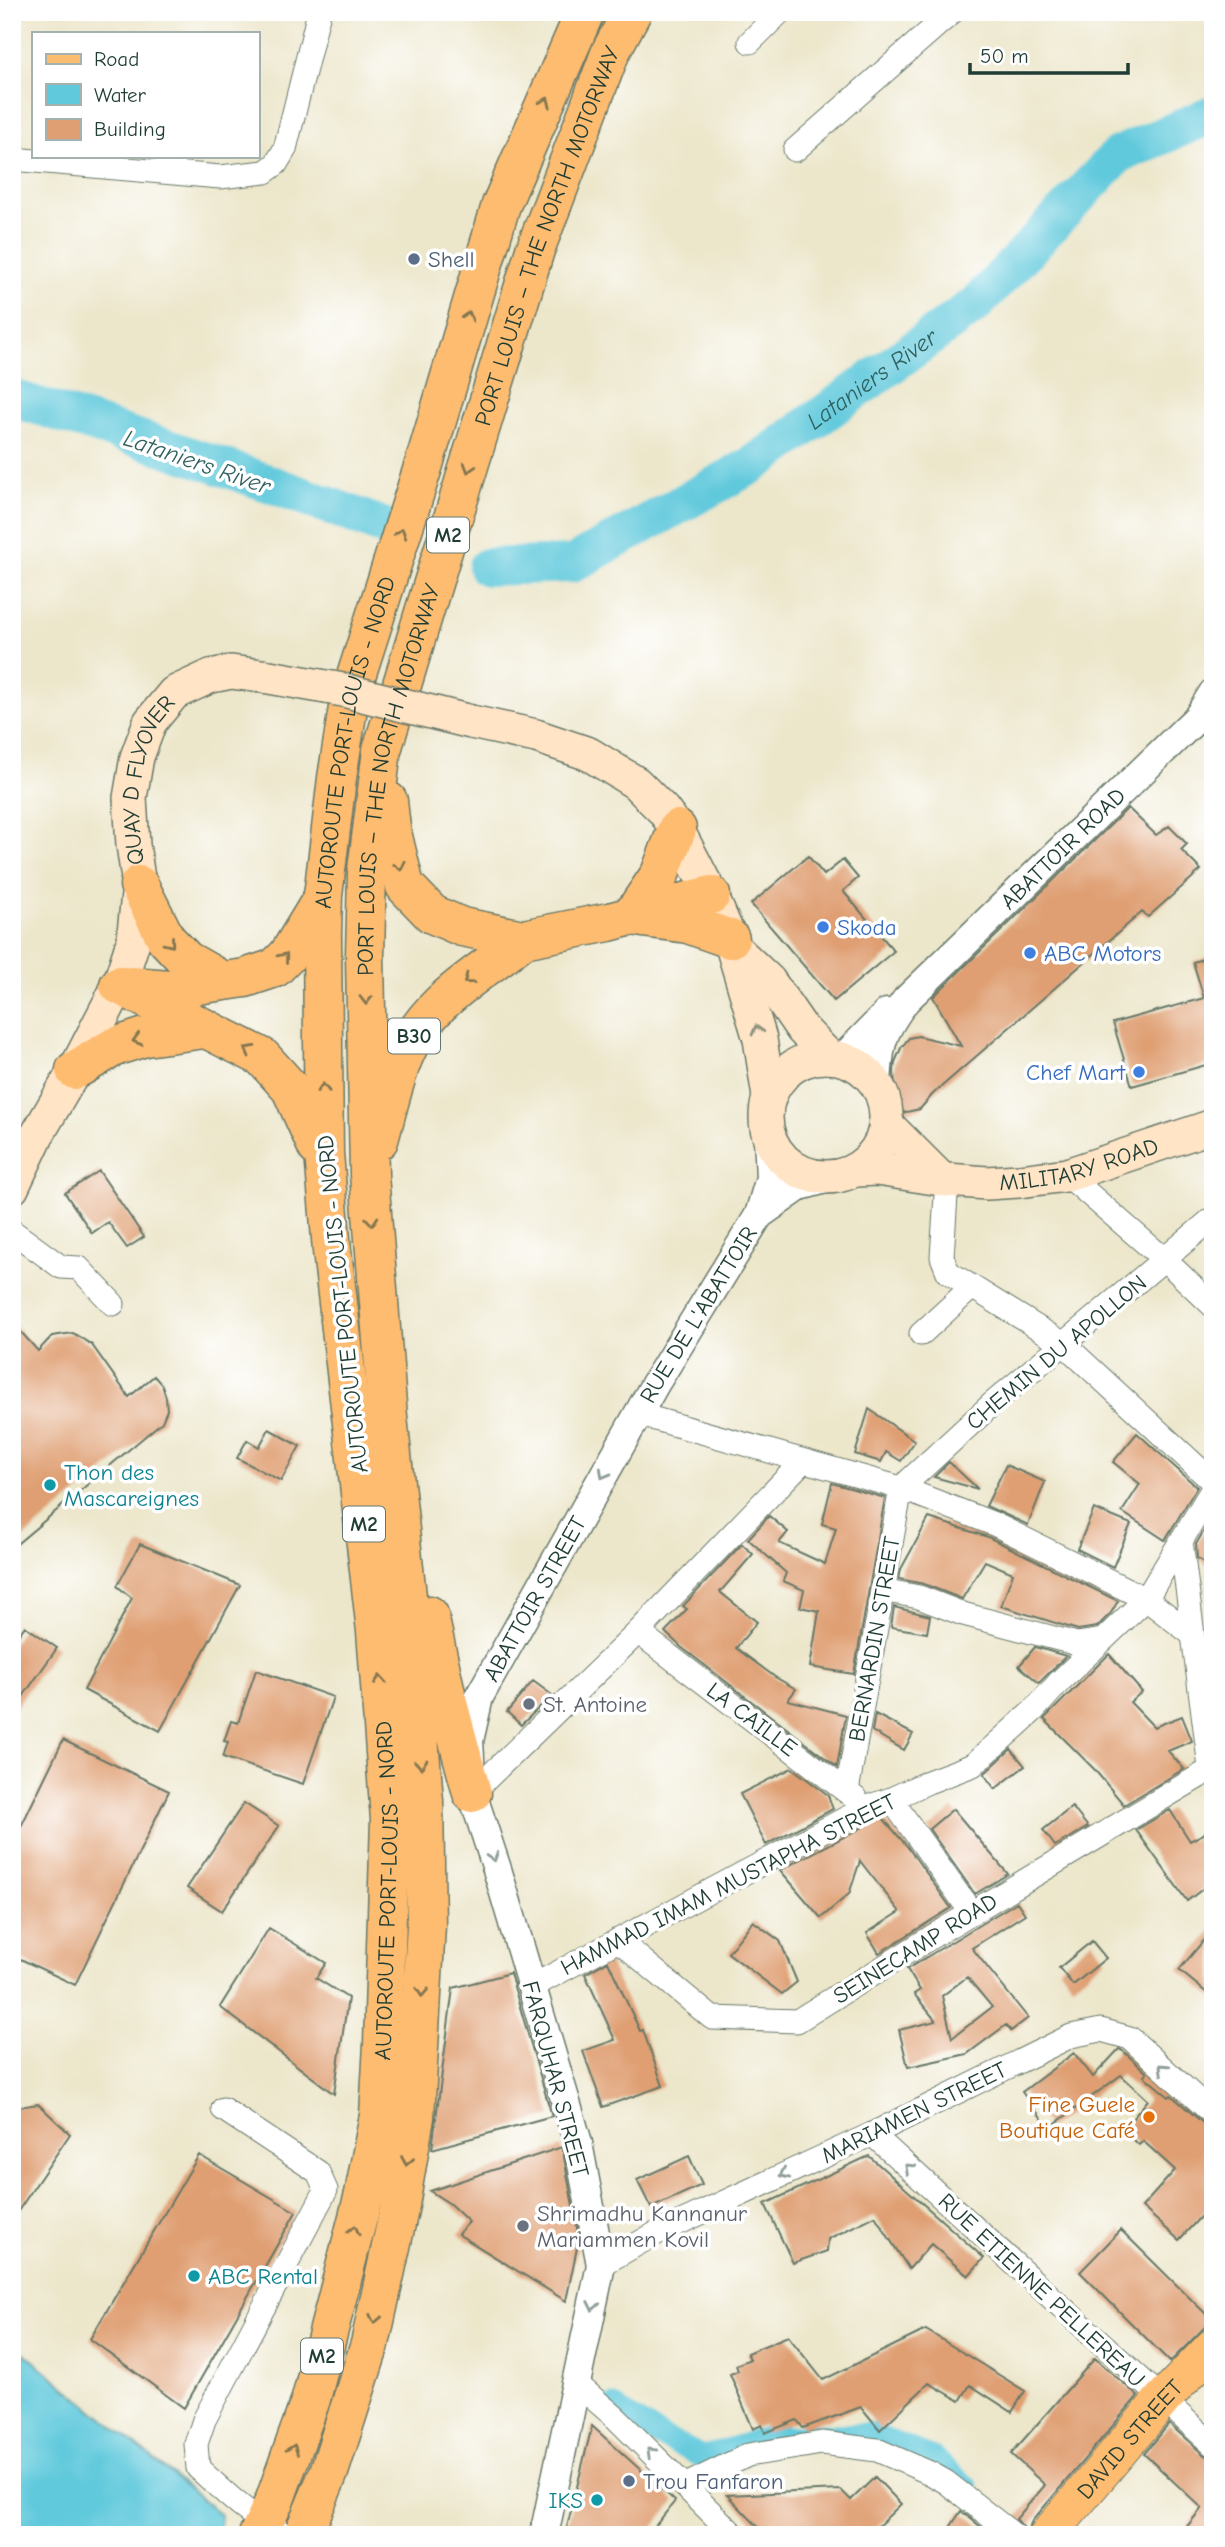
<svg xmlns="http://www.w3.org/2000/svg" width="1225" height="2547" font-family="'Comic Neue',sans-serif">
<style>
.water{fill:#60c9dc;stroke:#408388;stroke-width:2}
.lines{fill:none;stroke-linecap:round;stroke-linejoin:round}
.canal{stroke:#60c9dc;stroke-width:23}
.river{stroke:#60c9dc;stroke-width:38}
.building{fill:#df9f72;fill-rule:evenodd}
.minor-casing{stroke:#677868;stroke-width:25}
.tertiary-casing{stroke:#677868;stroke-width:31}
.secondary-casing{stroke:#677868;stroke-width:36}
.primary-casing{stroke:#677868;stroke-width:39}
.trunk-casing{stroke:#677868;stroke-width:41}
.minor{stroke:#fff;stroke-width:23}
.tertiary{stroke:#fff;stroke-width:28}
.secondary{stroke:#ffe4c6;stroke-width:33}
.primary{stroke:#febc70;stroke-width:37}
.trunk{stroke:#febc70;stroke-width:38}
.secondary-bridge-casing{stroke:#677868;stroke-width:36;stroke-linecap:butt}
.secondary-bridge{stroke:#ffe4c6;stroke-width:33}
.oneway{stroke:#83764f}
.oneway2{stroke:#8f907d}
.oneway3{stroke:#8f9e9a}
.service-dot{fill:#5c6f8a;stroke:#fff;stroke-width:2.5}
.shop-dot{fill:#3f7fe0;stroke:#fff;stroke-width:2.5}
.culture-dot{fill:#0f9aa8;stroke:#fff;stroke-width:2.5}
.worship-dot{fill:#6b7280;stroke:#fff;stroke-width:2.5}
.food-dot{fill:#e8710a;stroke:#fff;stroke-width:2.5}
.labels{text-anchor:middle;stroke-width:7;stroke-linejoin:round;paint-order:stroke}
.shield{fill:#fff;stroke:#627771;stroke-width:2}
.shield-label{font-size:21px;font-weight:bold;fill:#1f3d34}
.street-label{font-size:23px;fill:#1f3d34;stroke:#fff}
.service-label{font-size:23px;fill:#4e5e75;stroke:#fff;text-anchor:start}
.shop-label{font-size:23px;fill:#366cbe;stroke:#fff;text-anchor:start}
.culture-label{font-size:23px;fill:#0d838f;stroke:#fff;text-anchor:start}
.worship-label{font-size:23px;fill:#5b616d;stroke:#fff;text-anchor:start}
.food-label{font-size:23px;fill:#c56008;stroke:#fff;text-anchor:end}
.water-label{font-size:24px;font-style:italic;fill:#2f605e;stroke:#fff}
</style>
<rect width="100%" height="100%" fill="#fff"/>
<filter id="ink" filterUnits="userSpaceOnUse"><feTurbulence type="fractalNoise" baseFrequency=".0143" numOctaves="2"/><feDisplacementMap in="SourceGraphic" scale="14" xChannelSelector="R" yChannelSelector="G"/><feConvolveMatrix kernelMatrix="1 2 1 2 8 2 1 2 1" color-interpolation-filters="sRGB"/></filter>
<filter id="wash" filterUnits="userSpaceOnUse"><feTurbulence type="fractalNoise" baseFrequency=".00686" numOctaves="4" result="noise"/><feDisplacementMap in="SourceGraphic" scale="28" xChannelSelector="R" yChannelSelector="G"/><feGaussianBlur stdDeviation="1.57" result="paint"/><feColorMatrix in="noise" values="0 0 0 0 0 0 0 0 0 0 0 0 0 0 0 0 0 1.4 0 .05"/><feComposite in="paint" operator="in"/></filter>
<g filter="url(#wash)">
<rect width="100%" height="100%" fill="#ece6ca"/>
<!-- water -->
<path class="water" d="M 12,2343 L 221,2515 L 219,2535 L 12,2535 Z"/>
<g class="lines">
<!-- canal -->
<path class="canal" d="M 613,2407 L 658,2435 L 703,2457 L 770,2437 L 870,2434 L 933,2458 L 967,2487"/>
<!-- river -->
<g class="river">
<path d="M 12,398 C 137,437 261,478 382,526"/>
<path id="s1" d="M 487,567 L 572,564 L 754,464 L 975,305 L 1118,155 L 1213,114"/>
</g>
</g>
<g id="blocks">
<!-- building -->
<path class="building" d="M 1128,808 L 1156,835 L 1169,826 L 1187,844 L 1181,850 L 1201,870 L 1148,917 L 1142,912 L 933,1094 L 920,1109 L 902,1113 L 898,1109 L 896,1099 L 894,1072 L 895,1062 L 901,1048 L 909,1038 L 918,1036 L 961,1046 L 933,997 Z
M 808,856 L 824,875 L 843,860 L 858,878 L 843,891 L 894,951 L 834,1001 L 751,904 Z
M 1213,956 L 1213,1063 L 1132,1086 L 1113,1023 L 1204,998 L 1193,962 Z
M 99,1171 L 144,1237 L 127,1248 L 108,1222 L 92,1233 L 65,1193 Z
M 12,1322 L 38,1351 L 52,1336 L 73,1333 L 92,1345 L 129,1397 L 154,1376 L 162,1385 L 166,1397 L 167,1410 L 162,1422 L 12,1548 Z
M 869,1409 L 915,1441 L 901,1461 L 886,1452 L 881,1462 L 855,1454 Z
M 269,1429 L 300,1446 L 281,1481 L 237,1458 L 247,1440 L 259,1447 Z
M 1137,1433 L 1197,1487 L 1165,1540 L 1122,1512 L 1140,1484 L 1113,1462 Z
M 949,1462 L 978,1489 L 934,1477 Z
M 1006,1465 L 1045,1482 L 1028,1525 L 986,1506 Z
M 832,1483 L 885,1498 L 854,1674 L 810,1667 L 819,1611 L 800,1607 L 804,1590 L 783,1581 L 786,1573 L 748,1539 L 769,1516 L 788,1532 L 779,1543 L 825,1564 L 836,1528 L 822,1524 Z
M 1094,1509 L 1131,1524 L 1113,1567 L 1077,1549 Z
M 929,1518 L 988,1537 L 1118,1601 L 1111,1613 L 1097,1627 L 1078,1630 L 1001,1606 L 1013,1573 L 985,1561 L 962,1599 L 924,1584 L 899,1579 L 901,1569 Z
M 1205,1529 L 1213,1535 L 1213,1569 L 1197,1558 L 1196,1544 Z
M 140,1544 L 240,1585 L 160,1731 L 84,1690 L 132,1598 L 117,1586 Z
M 742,1544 L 753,1554 L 720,1592 L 757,1622 L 736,1648 L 775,1677 L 796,1689 L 788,1700 L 846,1715 L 837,1767 L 681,1647 L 665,1632 L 687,1609 L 683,1606 Z
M 894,1607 L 930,1616 L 927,1633 L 891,1627 Z
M 25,1626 L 57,1648 L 12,1712 L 12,1644 Z
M 1035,1647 L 1066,1656 L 1039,1683 L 1019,1666 Z
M 1109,1654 L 1142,1692 L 1130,1702 L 1154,1727 L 1182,1716 L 1192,1741 L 1168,1751 L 1184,1769 L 1124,1805 L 1094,1769 L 1044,1719 Z
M 256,1670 L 333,1697 L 303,1784 L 223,1757 L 228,1742 L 224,1741 L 231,1721 L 238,1723 Z
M 533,1681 L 552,1695 L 521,1725 L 507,1712 Z
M 875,1714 L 913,1734 L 904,1750 L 872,1731 Z
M 63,1740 L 169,1791 L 75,1985 L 12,1955 L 12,1845 Z
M 1011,1749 L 1025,1766 L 995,1789 L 984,1774 Z
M 792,1768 L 828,1795 L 833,1809 L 766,1845 L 740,1794 Z
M 244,1803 L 279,1826 L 222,1911 L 187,1888 Z
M 1072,1807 L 1088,1827 L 1055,1846 L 1043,1830 Z
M 953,1809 L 1008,1874 L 975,1894 L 929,1829 Z
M 1170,1810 L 1190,1841 L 1213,1829 L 1213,1881 L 1187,1901 L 1136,1830 Z
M 882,1817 L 907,1846 L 951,1908 L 879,1953 L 867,1933 L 900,1912 L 860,1861 L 849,1894 L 821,1918 L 780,1870 Z
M 1017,1902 L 1025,1914 L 972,1948 L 1028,2018 L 1011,2031 L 1006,2025 L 967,2054 L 908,2067 L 899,2030 L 936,2021 L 914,1994 L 920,1990 L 907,1969 ZM 967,1977 L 992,2007 L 952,2038 L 942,1996 Z
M 753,1921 L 780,1941 L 797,1982 L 782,1994 L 728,1953 Z
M 269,1928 L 326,1963 L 316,1978 L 348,1998 L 334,2094 L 220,2007 Z
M 1213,1929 L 1213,1998 L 1179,1970 Z
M 1092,1941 L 1106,1958 L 1073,1985 L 1059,1968 Z
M 608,1961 L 640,2031 L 643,2030 L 663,2086 L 603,2107 L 583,2051 L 615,2040 L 585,1974 Z
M 510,1973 L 552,2116 L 432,2149 L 453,1988 Z
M 1119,2049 L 1123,2051 L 1147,2073 L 1144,2076 L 1169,2097 L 1171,2095 L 1204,2124 L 1213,2128 L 1213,2203 L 1179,2240 L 1142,2207 L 1175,2170 L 1143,2141 L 1139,2145 L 1122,2131 L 1148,2100 L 1121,2075 L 1049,2128 L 1022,2092 L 1074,2053 L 1093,2077 Z
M 38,2104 L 70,2134 L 12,2220 L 12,2108 Z
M 562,2147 L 579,2238 L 566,2301 L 458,2234 L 469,2222 L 450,2204 L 430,2191 Z
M 199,2155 L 296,2212 L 184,2408 L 90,2339 Z
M 689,2156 L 702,2185 L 651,2208 L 637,2180 Z
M 869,2156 L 984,2258 L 968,2276 L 931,2244 L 909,2269 L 875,2216 L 828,2239 L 827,2251 L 793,2263 L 765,2204 Z
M 1121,2230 L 1212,2320 L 1170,2362 L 1080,2272 Z
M 926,2330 L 1025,2391 L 1012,2412 L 970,2385 L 960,2401 L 929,2383 L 880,2430 L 861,2407 L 803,2428 L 797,2420 L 765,2433 L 762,2425 L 753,2429 L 730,2374 L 738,2371 L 736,2365 L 750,2359 L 747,2353 L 788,2336 L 823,2380 Z
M 1095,2358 L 1138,2396 L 1032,2521 L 1027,2532 L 1016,2519 L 1045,2485 L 1011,2454 Z
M 1169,2424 L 1204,2455 L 1213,2459 L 1213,2535 L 1180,2535 L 1202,2508 L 1144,2454 Z
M 592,2426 L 675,2501 L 648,2535 L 565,2535 Z
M 875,2477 L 901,2504 L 869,2535 L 766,2535 L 727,2495 L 841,2490 L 851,2500 Z
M 961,2511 L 991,2535 L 945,2535 Z"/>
</g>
</g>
<g filter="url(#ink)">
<use href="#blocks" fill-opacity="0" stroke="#677868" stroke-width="2"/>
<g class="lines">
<!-- minor casing -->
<g class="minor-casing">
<path id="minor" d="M 750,42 L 780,12
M 795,150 L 952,12
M 12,159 L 220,177 L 265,172 L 276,164 L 285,149 L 319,12
M 1067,1175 L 1165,1260 L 1213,1306
M 947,1180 L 942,1257 L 948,1272 L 1064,1344 L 1213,1482
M 12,1231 L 61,1267 L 79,1268 L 113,1304
M 921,1334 L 972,1287
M 637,1414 L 901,1488 L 994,1524 L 1146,1599 L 1193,1635 L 1210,1768
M 1181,1541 L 1193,1635
M 882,1590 L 919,1597 L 963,1614 L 1077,1644 L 1103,1640
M 638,1632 L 855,1798
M 847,1791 L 901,1488 L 993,1403 L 1213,1218
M 472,1793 L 638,1632 L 803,1461
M 891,1799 L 971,1912
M 618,1940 L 712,2018 L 797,2021 L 941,1931 L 1213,1768
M 531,1987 L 867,1807 L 891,1799 L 928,1782 L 973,1765 L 1033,1711 L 1060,1681 L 1146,1599 L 1213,1488
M 223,2109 L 318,2172 L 326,2190 L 204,2420 L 196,2444 L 198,2468 C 226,2494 251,2518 286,2535
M 872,2134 L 1213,2445
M 601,2265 L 653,2235 L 872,2134 L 1071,2036 L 1101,2030 L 1130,2038 L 1213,2114
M 577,2384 L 615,2417 L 734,2535
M 686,2485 L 748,2455 L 822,2443 L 877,2450 L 930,2473 L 946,2482 L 1014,2535"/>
</g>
<!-- tertiary casing -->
<g class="tertiary-casing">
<g id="tertiary">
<path d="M 842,1059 L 887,1013"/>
<path id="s2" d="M 877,1085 C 879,1044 881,1033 906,1000 L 1198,717 L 1213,693"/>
<path d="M 759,1215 L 800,1186 L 833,1177"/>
<path id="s3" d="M 544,2535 L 601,2265 L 578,2143 L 497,1869 L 472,1793 L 469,1741 L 479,1697 L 655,1384 L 759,1215 L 770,1178 L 768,1135"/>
</g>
</g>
<!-- secondary casing -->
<g class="secondary-casing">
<g id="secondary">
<path d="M 471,722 L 536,736 L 589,754 L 636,783 L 663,810 L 677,829 L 711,895 L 730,939 L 760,1039 L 769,1097"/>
<path d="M 733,947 L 769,981 L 802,1029 L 829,1057"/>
<circle cx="826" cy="1117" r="60"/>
<path d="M 886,1124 L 941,1179"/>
<path id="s4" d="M 856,1170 L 877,1169 L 947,1180 L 987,1183 L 1019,1181 L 1067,1175 L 1213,1126"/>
<path id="s5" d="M 12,1188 L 37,1135 L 75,1070 L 119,985 L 133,942 L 139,885 L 133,845 L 130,798 L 137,757 L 150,722 L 174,693 L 211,676 L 231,672 L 269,677"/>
</g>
</g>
<!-- primary casing -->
<g class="primary-casing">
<g id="primary">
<path id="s6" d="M 1048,2535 L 1162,2400 L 1213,2347"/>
</g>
</g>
<!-- trunk casing -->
<g class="trunk-casing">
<g id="trunk">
<path d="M 388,801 L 391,828 L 405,886 L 432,914 L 462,927 L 523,939 L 609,922 L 711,895"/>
<path d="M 139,885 L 166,939 L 186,960 L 223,981"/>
<path d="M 631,917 L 660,874 L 677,829"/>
<path d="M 643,918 L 688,924 L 730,939"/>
<path d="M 119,985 L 262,1057 L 291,1089 L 317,1147"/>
<path d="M 131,986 L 170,989 L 245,978 L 275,968 L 288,955 L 322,899"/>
<path d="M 75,1070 L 114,1047 L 145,1037 L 205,1029"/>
<path d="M 379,1140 C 387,1112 393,1083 404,1056 C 425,1002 480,974 523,939"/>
<path d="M 429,1615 L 449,1707 L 472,1793"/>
<path id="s7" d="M 258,2535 L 274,2502 L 311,2399 L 364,2194 L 379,2115 L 383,2044 L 390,1819 L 376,1631 L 332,1251 L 324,1153 L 322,935 L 323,896 L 337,778 L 350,695 L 425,461 L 501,205 L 585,12"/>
<path id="s8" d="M 303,2535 L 329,2472 L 370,2344 L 400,2205 L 415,2117 L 426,1925 L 424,1801 L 411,1634 L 388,1417 L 369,1175 L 365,956 L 367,870 L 382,750 L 535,250 L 611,51 L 632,12"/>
</g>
</g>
<!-- minor -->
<use href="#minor" class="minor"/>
<!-- tertiary -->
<use href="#tertiary" class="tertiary"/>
<!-- secondary -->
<use href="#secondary" class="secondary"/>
<!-- primary -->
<use href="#primary" class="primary"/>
<!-- trunk -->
<use href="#trunk" class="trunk"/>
<!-- secondary-bridge casing -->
<g class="secondary-bridge-casing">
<path id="secondary-bridge" d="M 269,677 L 343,690 L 471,722"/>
</g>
<!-- secondary-bridge -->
<use href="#secondary-bridge" class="secondary-bridge"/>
</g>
<!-- one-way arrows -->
<defs><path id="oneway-chevron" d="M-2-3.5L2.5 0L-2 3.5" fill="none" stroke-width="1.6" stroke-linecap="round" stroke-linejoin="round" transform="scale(1.75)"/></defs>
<g class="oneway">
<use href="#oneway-chevron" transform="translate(546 102) rotate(-66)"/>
<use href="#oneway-chevron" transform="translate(468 316) rotate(-73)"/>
<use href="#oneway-chevron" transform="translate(469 468) rotate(107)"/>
<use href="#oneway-chevron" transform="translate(401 533) rotate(-72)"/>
<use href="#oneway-chevron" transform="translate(400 866) rotate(76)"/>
<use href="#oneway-chevron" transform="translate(170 943) rotate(51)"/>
<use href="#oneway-chevron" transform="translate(284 957) rotate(-51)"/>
<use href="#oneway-chevron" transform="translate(468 980) rotate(142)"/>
<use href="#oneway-chevron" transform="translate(366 1000) rotate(90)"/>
<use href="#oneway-chevron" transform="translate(137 1040) rotate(164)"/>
<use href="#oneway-chevron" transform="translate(249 1050) rotate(-151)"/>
<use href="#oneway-chevron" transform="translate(323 1088) rotate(-91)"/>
<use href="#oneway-chevron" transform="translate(372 1221) rotate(85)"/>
<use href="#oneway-chevron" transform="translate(380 1680) rotate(-94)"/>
<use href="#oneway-chevron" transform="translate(421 1764) rotate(85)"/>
<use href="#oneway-chevron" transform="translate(422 1992) rotate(93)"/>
<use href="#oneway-chevron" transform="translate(407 2161) rotate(100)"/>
<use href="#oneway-chevron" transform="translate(354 2230) rotate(-76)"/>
<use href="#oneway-chevron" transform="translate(375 2319) rotate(102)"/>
<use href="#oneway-chevron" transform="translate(293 2449) rotate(-70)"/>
</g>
<use class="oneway2" href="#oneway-chevron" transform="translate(757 1030) rotate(-106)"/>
<g class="oneway3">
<use href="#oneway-chevron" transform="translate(604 1474) rotate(119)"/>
<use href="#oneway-chevron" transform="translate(493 1857) rotate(72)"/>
<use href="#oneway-chevron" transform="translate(1163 2068) rotate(-137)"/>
<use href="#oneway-chevron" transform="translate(909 2168) rotate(-137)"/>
<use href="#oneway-chevron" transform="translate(784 2174) rotate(155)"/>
<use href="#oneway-chevron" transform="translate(593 2306) rotate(101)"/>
<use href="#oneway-chevron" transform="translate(651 2452) rotate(-136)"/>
</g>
</g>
<!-- markers -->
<g class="service-dot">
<circle cx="414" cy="259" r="7"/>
<circle cx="629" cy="2481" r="7"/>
</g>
<g class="shop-dot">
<circle cx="823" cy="927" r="7"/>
<circle cx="1030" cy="953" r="7"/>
<circle cx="1139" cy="1072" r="7"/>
</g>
<g class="culture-dot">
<circle cx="50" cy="1485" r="7"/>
<circle cx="194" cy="2276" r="7"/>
<circle cx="597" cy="2500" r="7"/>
</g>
<g class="worship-dot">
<circle cx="529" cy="1704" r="7"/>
<circle cx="523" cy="2226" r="7"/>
</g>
<circle class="food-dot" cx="1149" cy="2117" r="7"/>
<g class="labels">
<!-- shield labels -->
<g class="shield">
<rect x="427" y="517.5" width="42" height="35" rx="5"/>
<rect x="388" y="1018.5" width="52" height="35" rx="5"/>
<rect x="343" y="1506.5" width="42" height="35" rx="5"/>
<rect x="301" y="2338.5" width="42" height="35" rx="5"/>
</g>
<g class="shield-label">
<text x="448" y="542">M2</text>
<text x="414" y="1043">B30</text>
<text x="364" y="1531">M2</text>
<text x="322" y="2363">M2</text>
</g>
<!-- street labels -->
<g class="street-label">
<text dy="8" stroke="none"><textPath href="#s8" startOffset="2345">PORT LOUIS – THE NORTH MOTORWAY</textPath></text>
<text dy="8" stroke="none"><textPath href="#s7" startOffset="1818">AUTOROUTE PORT-LOUIS - NORD</textPath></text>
<text dy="8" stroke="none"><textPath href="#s8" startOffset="1778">PORT LOUIS – THE NORTH MOTORWAY</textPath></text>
<text dy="8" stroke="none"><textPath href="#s5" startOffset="441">QUAY D FLYOVER</textPath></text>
<text dy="8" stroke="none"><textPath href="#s2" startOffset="310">ABATTOIR ROAD</textPath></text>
<text dy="8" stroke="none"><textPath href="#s4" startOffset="226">MILITARY ROAD</textPath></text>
<text transform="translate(342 1304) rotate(-96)" y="8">AUTOROUTE PORT-LOUIS - NORD</text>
<text dy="8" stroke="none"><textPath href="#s3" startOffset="1304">RUE DE L'ABATTOIR</textPath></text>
<text transform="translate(1056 1352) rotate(-40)" y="8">CHEMIN DU APOLLON</text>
<text dy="8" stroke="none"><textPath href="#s3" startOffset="976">ABATTOIR STREET</textPath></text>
<text transform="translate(874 1639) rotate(-80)" y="8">BERNARDIN STREET</text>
<text transform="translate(752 1719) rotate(37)" y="8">LA CAILLE</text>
<text transform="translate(728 1884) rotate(-27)" y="8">HAMMAD IMAM MUSTAPHA STREET</text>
<text dy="8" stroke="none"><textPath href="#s7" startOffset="663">AUTOROUTE PORT-LOUIS - NORD</textPath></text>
<text transform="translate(915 1948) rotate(-32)" y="8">SEINECAMP ROAD</text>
<text transform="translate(556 2079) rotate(75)" y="8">FARQUHAR STREET</text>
<text transform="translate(914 2112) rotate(-26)" y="8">MARIAMEN STREET</text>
<text transform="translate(1042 2290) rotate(43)" y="8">RUE ETIENNE PELLEREAU</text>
<text dy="8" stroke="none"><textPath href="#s6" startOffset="126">DAVID STREET</textPath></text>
</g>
<!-- service labels -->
<g class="service-label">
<text x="428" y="267">Shell</text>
<text x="643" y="2489">Trou Fanfaron</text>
</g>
<!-- shop labels -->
<g class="shop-label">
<text x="837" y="935">Skoda</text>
<text x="1044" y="961">ABC Motors</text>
<text x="1125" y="1080" text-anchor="end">Chef Mart</text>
</g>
<!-- culture labels -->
<g class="culture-label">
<text x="64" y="1480">Thon des<tspan x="64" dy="26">Mascareignes</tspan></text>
<text x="208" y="2284">ABC Rental</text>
<text x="583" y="2508" text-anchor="end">IKS</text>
</g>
<!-- worship labels -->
<g class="worship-label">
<text x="543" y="1712">St. Antoine</text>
<text x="537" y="2221">Shrimadhu Kannanur<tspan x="537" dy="26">Mariammen Kovil</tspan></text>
</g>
<!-- food labels -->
<g class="food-label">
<text x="1135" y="2112">Fine Guele<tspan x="1135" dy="26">Boutique Café</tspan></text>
</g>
<!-- water labels -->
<g class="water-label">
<text dy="8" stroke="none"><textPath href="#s1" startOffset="438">Lataniers River</textPath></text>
<text transform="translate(197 462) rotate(19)" y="8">Lataniers River</text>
</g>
</g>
<!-- margin -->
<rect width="1225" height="2547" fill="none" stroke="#fff" stroke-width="42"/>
<!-- legend -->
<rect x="32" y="32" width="228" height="126" fill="#ffffff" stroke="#a5b1ae" stroke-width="2"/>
<rect x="46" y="54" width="35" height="10" fill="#febc70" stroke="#a5b1ae" stroke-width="2"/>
<text x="94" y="66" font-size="21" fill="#1f3d34">Road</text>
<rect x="46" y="84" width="35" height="21" fill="#60c9dc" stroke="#a5b1ae" stroke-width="2"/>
<text x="94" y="102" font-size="21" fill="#1f3d34">Water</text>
<rect x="46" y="119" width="35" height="21" fill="#df9f72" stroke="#a5b1ae" stroke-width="2"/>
<text x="94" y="136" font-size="21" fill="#1f3d34">Building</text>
<!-- scale -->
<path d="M970 63v10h158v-10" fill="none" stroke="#1f3d34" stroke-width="3.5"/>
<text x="980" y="63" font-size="21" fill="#1f3d34" stroke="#ffffff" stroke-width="5" paint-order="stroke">50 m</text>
</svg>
